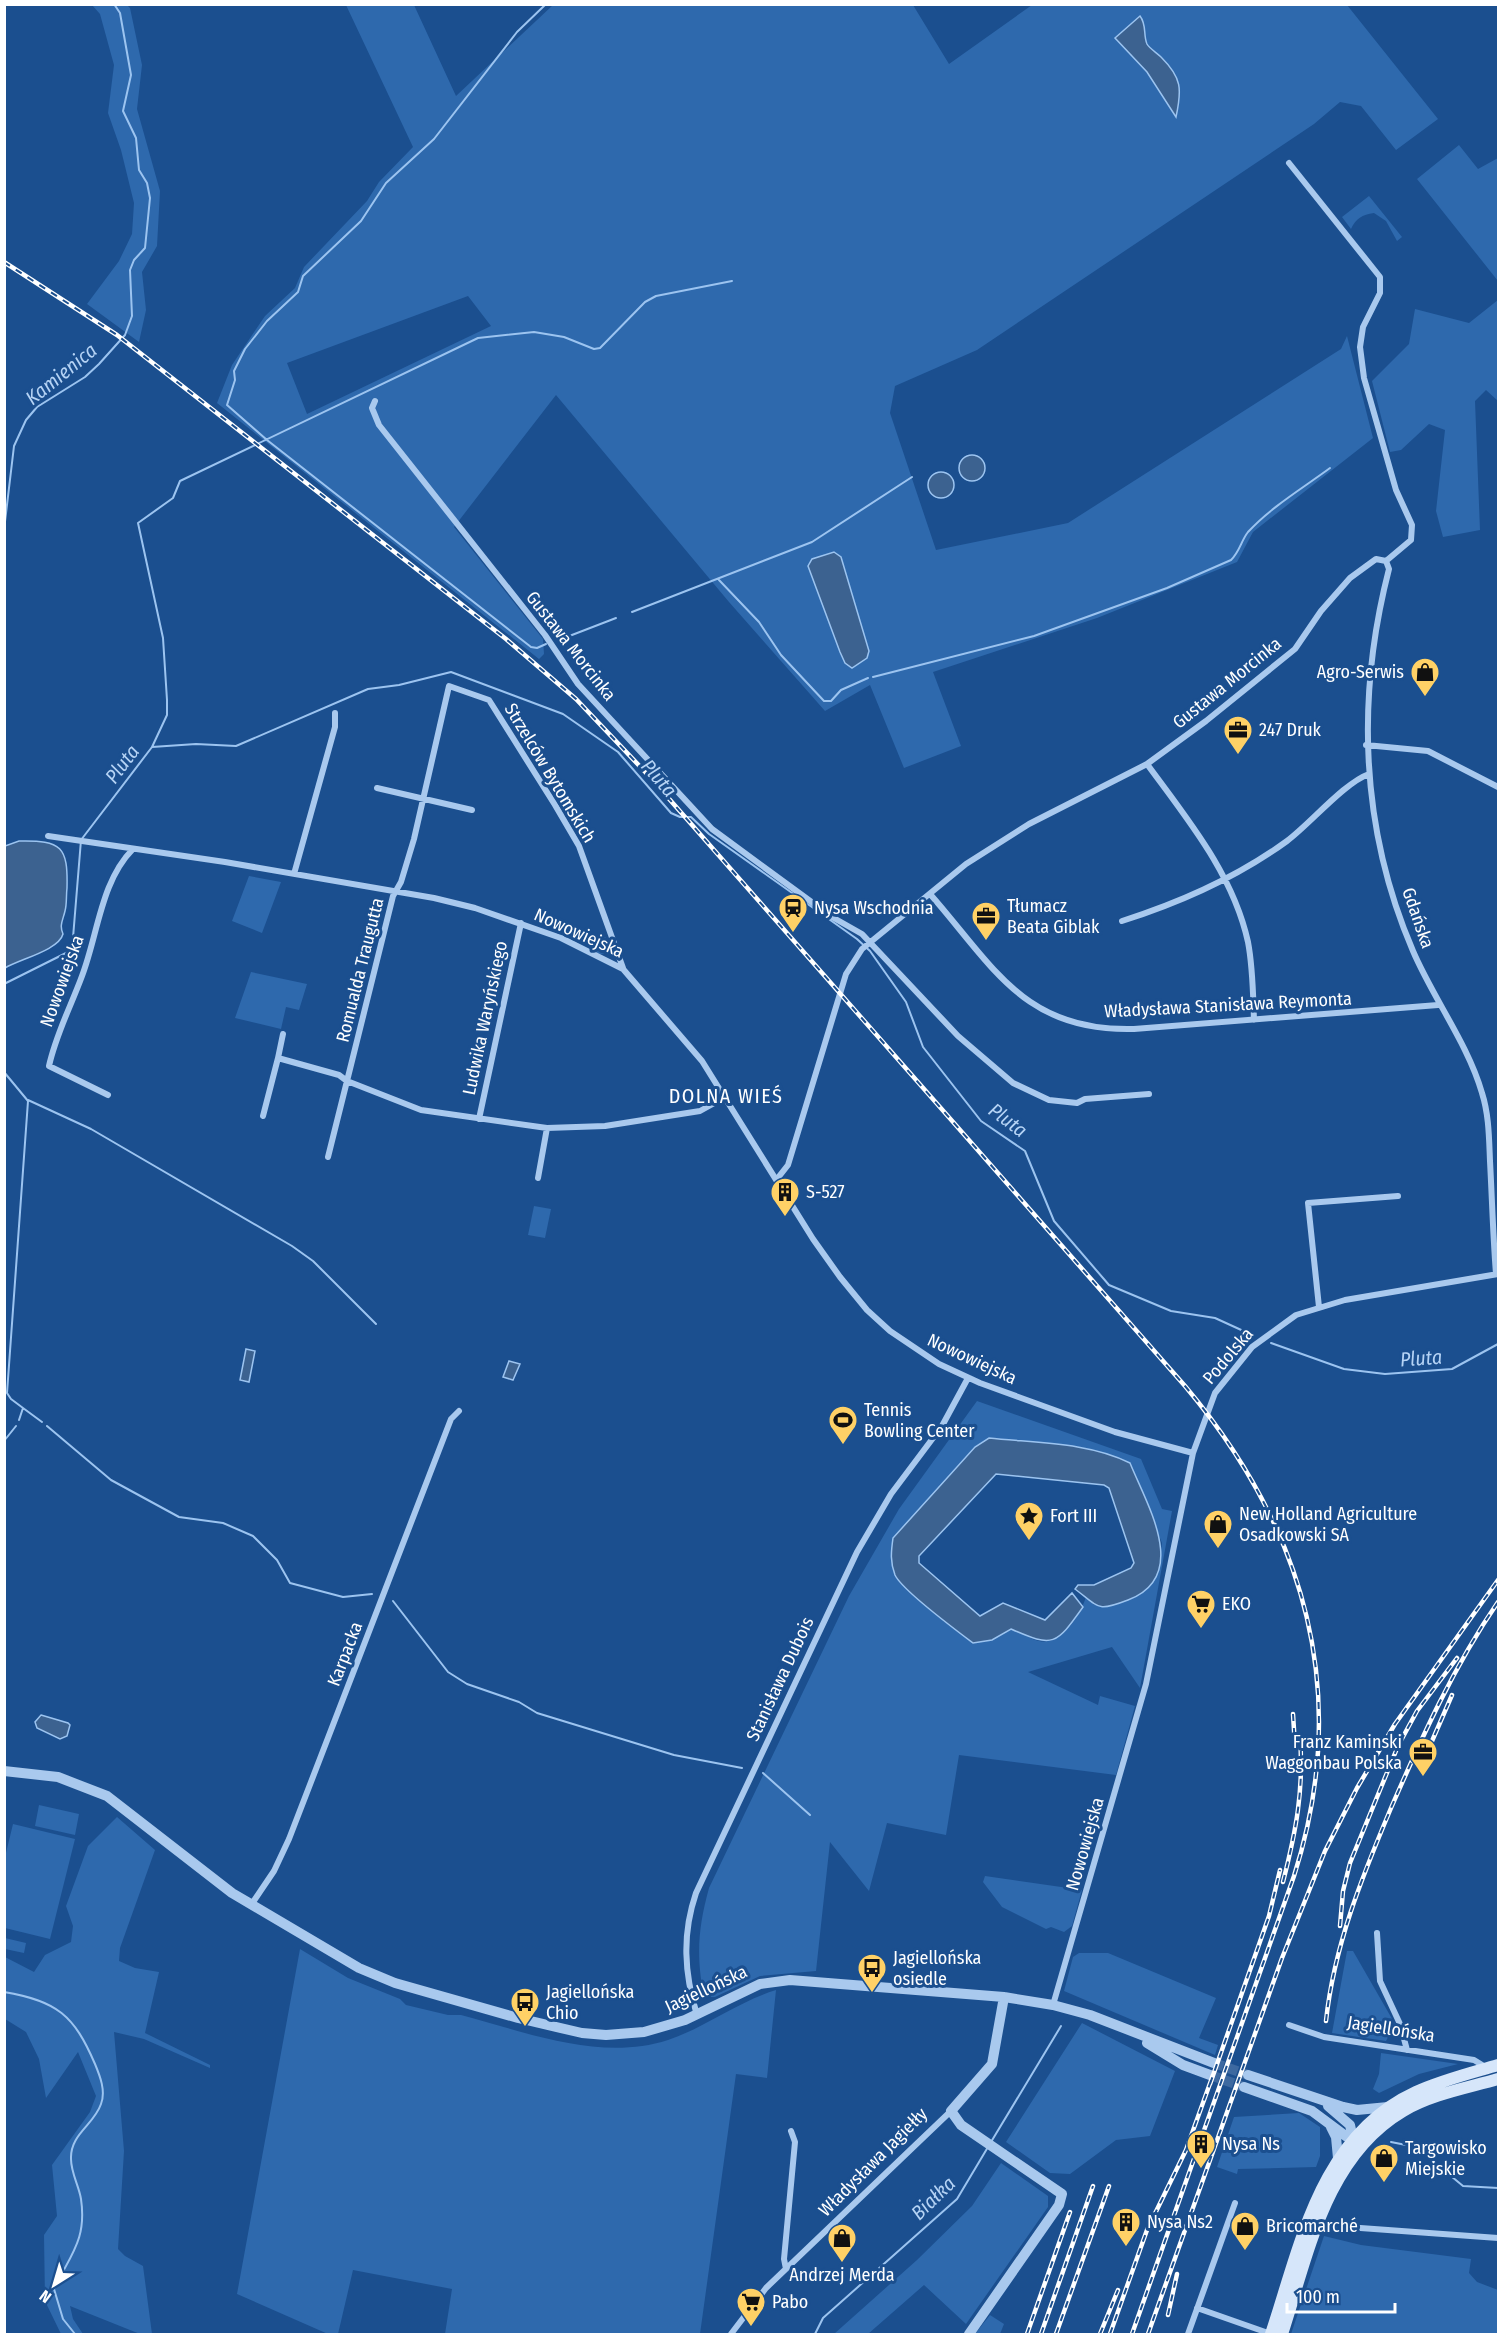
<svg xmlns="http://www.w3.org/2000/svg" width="1503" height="2339" font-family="'Fira Sans Condensed',sans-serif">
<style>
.green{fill:#2e69ad;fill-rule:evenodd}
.water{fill:#3c6290;stroke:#9cc4f0;stroke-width:1.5}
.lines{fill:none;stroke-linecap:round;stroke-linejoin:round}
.stream{stroke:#9cc4f0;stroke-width:2}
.tertiary-tunnel{stroke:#3d69a0;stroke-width:10;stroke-dasharray:10 5;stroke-linecap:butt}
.minor{stroke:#a9c9ee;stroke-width:6}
.tertiary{stroke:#a9c9ee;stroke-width:10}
.secondary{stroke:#d6e6fa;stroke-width:12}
.rail-casing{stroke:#fff;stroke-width:4.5}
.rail{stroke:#1b4f8f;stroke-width:2;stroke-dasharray:7;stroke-linecap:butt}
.labels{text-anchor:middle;stroke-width:6;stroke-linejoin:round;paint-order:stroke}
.street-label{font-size:18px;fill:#fff;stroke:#1b4f8f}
.poi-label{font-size:18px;fill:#fff;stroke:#1b4f8f;text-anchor:start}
.water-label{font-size:20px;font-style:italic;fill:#b5d3f5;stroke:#1b4f8f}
.neighbourhood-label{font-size:20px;letter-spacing:1.5px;fill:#fff;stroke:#1b4f8f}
</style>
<rect width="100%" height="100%" fill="#1b4f8f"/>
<!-- green -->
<path class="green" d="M 92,5 L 127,5 L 130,8 L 142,65 L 137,109 L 160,191 L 157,246 L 142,272 L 146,310 L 139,342 L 87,304 L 119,261 L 132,234 L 134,203 L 121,150 L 108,113 L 114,65 L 100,14 Z
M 346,5 L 414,5 L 456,96 L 553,5 L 913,5 L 949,64 L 1032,5 L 1347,5 L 1438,119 L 1396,150 L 1361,106 L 1340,102 L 1314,124 L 977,350 L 895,386 L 890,413 L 936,550 L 1068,523 L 1341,349 L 1347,336 L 1373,438 L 1253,532 L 1237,562 L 1097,618 L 933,672 L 961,746 L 904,768 L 870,685 L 825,711 L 729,602 L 556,395 L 454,527 L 543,639 L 544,654 L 539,659 L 217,403 L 232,365 L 265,316 L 295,288 L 304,267 L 367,201 L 379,182 L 413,147 ZM 468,296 L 491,326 L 307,414 L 287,363 Z
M 1459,145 L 1478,169 L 1498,158 L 1498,281 L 1417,179 Z
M 1369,196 L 1402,237 L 1397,241 L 1386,221 L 1374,213 C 1362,215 1356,218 1351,229 L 1342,217 Z
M 1498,300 L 1498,401 L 1486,390 L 1475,401 L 1480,530 L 1443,537 L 1436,511 L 1445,430 L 1429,424 L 1401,450 L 1390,452 L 1372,381 L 1409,344 L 1415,309 L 1469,323 Z
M 249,876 L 281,882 L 262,933 L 232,921 Z
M592 945a9 9 0 1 1 18 0a9 9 0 1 1-18 0Z
M 251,972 L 307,984 L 299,1010 L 286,1007 L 281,1029 L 235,1018 Z
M 534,1206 L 551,1209 L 545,1238 L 528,1235 Z
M 977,1401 L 1141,1459 L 1162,1509 L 1172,1511 L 1140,1688 L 1112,1647 L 1028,1672 L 1098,1705 L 1100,1696 L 1135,1706 L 1116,1775 L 959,1755 L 946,1835 L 887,1823 L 869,1891 L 830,1842 L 816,1971 L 760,1976 L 715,1997 L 704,1997 C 696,1956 698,1928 709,1888 L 849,1596 L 899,1509 ZM 989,1439 L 1130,1463 L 1162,1543 L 1158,1574 L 1094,1605 L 1086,1597 C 1080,1615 1062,1646 1039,1641 C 1029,1639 1020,1631 1009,1629 C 988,1624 966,1624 944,1622 L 893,1538 Z
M 39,1805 L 79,1814 L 75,1835 L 35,1826 Z
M 117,1817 L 155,1850 L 120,1948 L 119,1961 L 135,1968 L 159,1972 L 145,2033 L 210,2065 L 210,2068 L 144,2039 L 114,2032 L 124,2151 L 118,2249 L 125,2256 L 143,2266 L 152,2334 L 140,2334 L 70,2306 L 73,2319 L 83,2334 L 61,2334 L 45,2301 L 44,2235 L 57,2216 L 52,2165 L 90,2112 L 96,2096 L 78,2052 L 46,2098 L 39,2059 L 26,2032 L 5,2019 L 5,1957 L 34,1972 L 45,1955 L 71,1942 L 73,1926 L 66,1906 L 88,1846 Z
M 13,1824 L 75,1839 L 50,1939 L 5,1928 L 5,1857 Z
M 985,1876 L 1082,1890 L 1072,1926 L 1064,1932 L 1051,1927 L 1046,1929 L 1002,1907 L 983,1882 Z
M 5,1938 L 26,1943 L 24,1953 L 5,1949 Z
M 300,1949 L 348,1978 L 400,1999 L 406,2005 L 448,2015 L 461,2015 C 526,2032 600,2062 668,2040 C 706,2027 737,2002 776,1990 L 767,2078 L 736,2074 L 700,2334 L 445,2334 L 452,2289 L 353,2270 L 338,2334 L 328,2334 L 237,2294 Z
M 1347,1951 L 1353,1951 L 1395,2024 L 1386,2041 L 1332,2033 Z
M 1079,1953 L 1108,1953 L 1216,1998 L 1199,2038 L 1218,2045 L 1215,2055 L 1064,1991 L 1073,1957 Z
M 1082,2023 L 1175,2071 L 1150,2136 L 1116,2140 L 1070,2174 L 1050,2173 L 1006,2142 Z
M 1381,2053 L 1458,2064 L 1419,2074 L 1379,2093 L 1373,2089 L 1379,2074 Z
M 1299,2113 L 1320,2127 L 1320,2156 L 1316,2167 L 1238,2169 L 1237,2174 L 1217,2167 L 1234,2117 Z
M 1001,2163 L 1048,2196 L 1048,2207 L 966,2324 L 924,2285 L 868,2334 L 834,2334 L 917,2260 L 972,2206 Z
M 1324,2236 L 1361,2245 L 1471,2259 L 1469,2273 L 1477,2282 L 1498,2290 L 1498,2334 L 1291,2334 Z
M 990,2315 L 1004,2324 L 1000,2334 L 975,2334 Z"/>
<!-- water -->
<path class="water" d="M 1140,16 C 1147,25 1143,35 1147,44 C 1149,48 1157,53 1161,57 C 1182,78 1182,89 1176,117 L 1147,72 L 1115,38 Z
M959 468a13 13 0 1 1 26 0a13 13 0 1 1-26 0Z
M928 485a13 13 0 1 1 26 0a13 13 0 1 1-26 0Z
M 834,552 L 841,557 L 869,651 L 867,658 L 852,668 L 845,663 L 840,652 L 808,566 L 812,559 Z
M 19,841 C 62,840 68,847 67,888 C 66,896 67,904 65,911 C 63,920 59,925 63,934 C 59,950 20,959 5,968 L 5,846 Z
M 246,1349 L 255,1351 L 249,1382 L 240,1380 Z
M 509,1361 L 520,1364 L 513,1380 L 503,1377 Z
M 989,1438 C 1034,1443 1089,1442 1130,1463 C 1147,1505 1191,1576 1128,1600 C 1097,1612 1100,1608 1075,1589 L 1078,1585 L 1094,1585 L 1131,1568 L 1134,1563 L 1109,1488 L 1104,1485 L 996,1474 L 919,1556 L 919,1563 L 980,1616 L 1003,1603 L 1045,1620 L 1072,1593 L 1083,1607 C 1056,1645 1054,1648 1011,1629 L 992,1640 L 973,1643 C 957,1631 902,1590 895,1575 C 890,1562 891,1552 893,1538 L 975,1447 Z
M 41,1715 L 68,1723 L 70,1725 L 67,1736 L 60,1739 L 37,1728 L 35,1722 Z"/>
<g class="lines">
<!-- stream -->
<path class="stream" d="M 4,530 L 14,446 L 26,420 L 37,407 L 85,377 L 99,364 L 125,335 L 132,316 L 130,270 L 134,260 L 145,248 L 150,198 L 147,183 L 139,170 L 136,138 L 123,111 L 131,75 L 120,13 L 114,4
M 719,580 L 759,622 L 781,655 L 824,701 L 831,701 L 841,690 L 868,678
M 632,612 L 812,542 L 912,477
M 559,640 L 616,618
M 546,644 L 537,648 L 531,647 L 267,440 L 227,405 L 235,380 L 234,371 L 245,349 L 267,321 L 298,292 L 303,276 L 361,221 L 386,183 L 434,139 L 517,32 L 546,4
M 873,677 L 1034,636 L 1167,588 L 1231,560 C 1240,551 1241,541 1248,532 C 1271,507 1303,488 1330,468
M 152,747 L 167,715 L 167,700 L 163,638 L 138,523 L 173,498 L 180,481 L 478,338 L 534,332 L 564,337 L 594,349 L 600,348 L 645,302 L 656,296 L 732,281
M 4,984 L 72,950 L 81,840 L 152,747 L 196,744 L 236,746 L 368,689 L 399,685 L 451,672 L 563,714 L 618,752 L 671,813 L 680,817 L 691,817 L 709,834 L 857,939 L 870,951 L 906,1002 L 923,1047 L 981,1121 L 1025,1151 L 1054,1221 L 1109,1285 L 1171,1311 L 1215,1318 L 1250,1334
M 4,1072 L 28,1101 L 7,1393 L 11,1399 L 23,1408 L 19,1420
M 28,1100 L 91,1129 L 292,1246 L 313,1261 L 376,1324
M 1271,1343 L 1344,1369 L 1385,1374 L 1452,1369 L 1498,1344
M 23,1408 L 42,1422
M 47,1426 L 111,1480 L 179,1517 L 223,1523 L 253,1536 L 277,1560 L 290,1583 L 343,1597 L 372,1594
M 4,1441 L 16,1426
M 393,1601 L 448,1672 L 467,1684 L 519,1702 L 537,1713 L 674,1755 L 742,1768
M 763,1773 L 810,1815
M 4,1992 C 57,2001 74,2015 95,2064 C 100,2076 106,2091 101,2104 C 94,2125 70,2134 71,2159 C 71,2173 79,2186 81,2199 C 87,2240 70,2255 54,2289 L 63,2319 L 75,2334
M 991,2142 L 1061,2026
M 1391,2142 L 1416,2147 L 1463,2186 L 1498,2188
M 815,2334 L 823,2318 L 957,2199 L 988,2147"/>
<!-- tertiary-tunnel -->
<path class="tertiary-tunnel" d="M 1214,2063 L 1248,2075
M 1210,2075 L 1244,2087"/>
<!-- minor -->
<path class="minor" d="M 375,401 L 372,408 L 379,425 L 545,635 L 578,684 L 712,829 L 832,917 L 862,934 L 958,1036 L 1013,1083 L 1049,1100 L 1077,1103 L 1085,1099 L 1149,1094
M 1386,561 L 1389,569 C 1356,697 1360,828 1413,951 C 1433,998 1468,1044 1482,1093 C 1489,1115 1489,1138 1490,1161 C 1492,1198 1493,1236 1496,1274
M 1366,745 L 1428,751 L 1498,787
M 1147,764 C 1188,820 1233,874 1248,942 C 1253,968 1253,995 1254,1020
M 377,788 L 472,810
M 48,836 L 225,862 L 434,898 L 475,908 L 561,938 L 623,969 L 702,1061 L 813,1239 L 840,1277 L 867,1310 L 890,1331 L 939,1364 L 980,1383 L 1115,1432 L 1193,1453
M 294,874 L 335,727 L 335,713
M 930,894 C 994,967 1024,1032 1134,1029 L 1438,1005
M 1122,921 C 1182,902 1236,878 1287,841 C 1310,824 1344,783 1369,774
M 623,968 L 579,846 L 555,805 L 489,700 L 449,686 L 414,839 L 401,882 L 393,896 L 347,1081 L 421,1110 L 547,1128 L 605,1126 L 700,1111 L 727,1096
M 278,1058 L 283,1034
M 108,1095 L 49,1066 C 56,1034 71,1006 82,976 C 98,934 101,881 133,849
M 263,1116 L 278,1058 L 339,1075 L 347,1081 L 328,1157
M 479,1119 L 521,923
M 538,1178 L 547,1128
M 777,1179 L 788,1165 L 846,974 L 862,949 L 966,864 L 1029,824 L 1147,764 L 1206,721 L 1295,649 L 1321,611 L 1350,578 L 1376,559 L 1386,561 L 1411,540 L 1412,525 L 1396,490 L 1364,378 L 1360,347 L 1363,327 L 1380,293 L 1380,277 L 1289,163
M 1319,1307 L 1308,1203 L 1398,1196
M 251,1905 L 274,1871 L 289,1839 L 451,1419 L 459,1411
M 1377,1933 L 1380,1981 L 1400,2024 L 1407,2050
M 1053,2005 L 1146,1684 L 1193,1453 L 1215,1393 L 1252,1347 L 1296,1315 L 1345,1300 L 1498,1274
M 697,2015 C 684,1973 682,1934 696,1893 L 857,1552 L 891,1494 L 942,1426 L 968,1378
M 1289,2025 L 1324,2037 L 1474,2060 L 1487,2068
M 1319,2225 L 1498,2238
M 786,2269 L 784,2259 L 795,2142 L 791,2131
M 1197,2308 L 1271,2334
M 731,2334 L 766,2288 L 951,2111
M 1188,2334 L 1235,2203"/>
<!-- tertiary -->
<path class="tertiary" d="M 4,1771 L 58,1777 L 107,1796 L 232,1893 L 359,1968 L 395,1983 L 518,2018 L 582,2033 L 606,2035 L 644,2032 L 685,2020 L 760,1984 L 790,1980 L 1004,1997 L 1053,2005 L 1090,2015 L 1214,2063
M 1147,2043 L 1183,2065 L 1210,2075
M 1248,2075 L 1343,2107 L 1357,2110 L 1388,2107
M 1244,2087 L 1312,2111 L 1347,2137 L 1363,2140
M 1328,2106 L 1350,2125 L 1354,2143
M 1331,2127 L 1336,2137 L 1338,2158
M 969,2334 L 1059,2205 L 1062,2194 L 961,2125 L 951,2111 L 992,2064 L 1004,1997"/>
<!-- secondary -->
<path class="secondary" d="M 1271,2334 C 1301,2244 1320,2136 1416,2092 C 1442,2080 1471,2073 1498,2065
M 1282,2334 C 1308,2255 1325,2157 1403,2111 C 1432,2094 1467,2088 1498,2079"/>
<!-- rail casing -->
<g class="rail-casing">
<path id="rail" d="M 4,262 L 117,335 L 506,639 L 576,699 L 649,776 L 1185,1386 C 1306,1530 1352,1694 1294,1876 L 1132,2334
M 1293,1714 L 1295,1746
M 1429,1748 L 1452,1695
M 1283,1882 C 1296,1831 1304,1790 1300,1737
M 1340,1926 L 1343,1891 L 1350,1863 L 1398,1746 L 1417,1711 L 1457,1658
M 1326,2021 C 1334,1946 1362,1877 1391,1808 C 1422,1737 1454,1666 1498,1602
M 1210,2084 L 1269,1916 L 1280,1870
M 1168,2315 L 1177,2274
M 1027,2334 L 1070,2212
M 1041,2334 L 1093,2186
M 1056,2334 L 1109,2186
M 1100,2334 L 1118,2290
M 1110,2334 L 1147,2230 L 1186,2150 L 1213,2075
M 1148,2334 L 1282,1958 L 1325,1851 L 1357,1788 L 1395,1724 L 1498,1580"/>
</g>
<!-- rail -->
<use href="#rail" class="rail"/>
</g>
<!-- icons -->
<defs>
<g id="shop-pin" transform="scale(1.5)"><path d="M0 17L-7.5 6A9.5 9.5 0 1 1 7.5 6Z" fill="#ffd166" stroke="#1b4f8f"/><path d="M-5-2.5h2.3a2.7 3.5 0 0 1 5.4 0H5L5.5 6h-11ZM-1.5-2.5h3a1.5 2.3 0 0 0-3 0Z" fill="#111"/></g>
<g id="office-pin" transform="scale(1.5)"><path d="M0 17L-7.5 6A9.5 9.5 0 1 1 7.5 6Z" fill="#ffd166" stroke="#1b4f8f"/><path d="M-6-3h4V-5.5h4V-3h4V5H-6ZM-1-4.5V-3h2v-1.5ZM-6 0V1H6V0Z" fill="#111"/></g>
<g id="station-pin" transform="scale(1.5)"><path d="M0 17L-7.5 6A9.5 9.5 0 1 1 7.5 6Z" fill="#ffd166" stroke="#1b4f8f"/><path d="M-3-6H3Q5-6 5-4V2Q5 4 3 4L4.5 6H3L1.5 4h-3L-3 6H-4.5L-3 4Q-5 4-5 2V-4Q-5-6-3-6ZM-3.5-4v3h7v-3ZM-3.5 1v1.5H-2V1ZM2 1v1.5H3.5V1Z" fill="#111"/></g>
<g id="building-pin" transform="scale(1.5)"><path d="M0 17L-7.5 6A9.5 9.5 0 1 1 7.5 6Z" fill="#ffd166" stroke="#1b4f8f"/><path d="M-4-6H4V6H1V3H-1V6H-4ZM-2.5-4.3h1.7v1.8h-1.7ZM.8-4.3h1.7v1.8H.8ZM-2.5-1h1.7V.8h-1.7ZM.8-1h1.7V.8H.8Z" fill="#111"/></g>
<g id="stadium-pin" transform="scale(1.5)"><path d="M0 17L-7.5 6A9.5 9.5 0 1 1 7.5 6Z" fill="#ffd166" stroke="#1b4f8f"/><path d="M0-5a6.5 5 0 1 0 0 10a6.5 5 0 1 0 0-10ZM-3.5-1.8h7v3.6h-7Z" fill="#111"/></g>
<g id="sight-pin" transform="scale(1.5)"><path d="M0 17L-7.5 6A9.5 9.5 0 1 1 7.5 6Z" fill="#ffd166" stroke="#1b4f8f"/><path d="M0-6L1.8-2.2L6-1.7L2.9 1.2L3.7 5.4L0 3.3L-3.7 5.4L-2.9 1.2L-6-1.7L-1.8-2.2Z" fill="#111"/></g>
<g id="supermarket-pin" transform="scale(1.5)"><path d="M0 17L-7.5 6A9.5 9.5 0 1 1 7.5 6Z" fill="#ffd166" stroke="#1b4f8f"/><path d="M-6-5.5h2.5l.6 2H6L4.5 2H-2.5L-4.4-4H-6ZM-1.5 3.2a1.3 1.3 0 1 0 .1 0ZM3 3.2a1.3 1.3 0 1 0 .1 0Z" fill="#111"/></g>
<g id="bus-pin" transform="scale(1.5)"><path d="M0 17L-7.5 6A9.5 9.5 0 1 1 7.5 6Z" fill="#ffd166" stroke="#1b4f8f"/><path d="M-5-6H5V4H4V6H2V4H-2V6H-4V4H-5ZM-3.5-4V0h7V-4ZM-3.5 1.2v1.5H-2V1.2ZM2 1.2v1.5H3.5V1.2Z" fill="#111"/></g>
</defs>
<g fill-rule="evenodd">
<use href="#shop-pin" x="1425" y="672"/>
<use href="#office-pin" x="1238" y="730"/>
<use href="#station-pin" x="793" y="908"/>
<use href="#office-pin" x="986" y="916"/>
<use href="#building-pin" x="785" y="1192"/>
<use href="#stadium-pin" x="843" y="1420"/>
<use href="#sight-pin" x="1029" y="1516"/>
<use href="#shop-pin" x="1218" y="1524"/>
<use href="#supermarket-pin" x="1201" y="1604"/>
<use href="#office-pin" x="1423" y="1752"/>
<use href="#bus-pin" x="872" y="1968"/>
<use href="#bus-pin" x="525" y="2002"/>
<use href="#building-pin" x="1201" y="2144"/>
<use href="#shop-pin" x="1384" y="2158"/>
<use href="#building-pin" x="1126" y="2222"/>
<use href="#shop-pin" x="1245" y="2226"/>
<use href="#shop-pin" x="842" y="2238"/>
<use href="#supermarket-pin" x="751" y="2302"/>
</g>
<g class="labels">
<!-- street labels -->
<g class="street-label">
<text transform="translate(571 646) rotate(52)" y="6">Gustawa Morcinka</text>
<text transform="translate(1227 683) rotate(-39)" y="6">Gustawa Morcinka</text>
<text transform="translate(550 773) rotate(59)" y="6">Strzelców Bytomskich</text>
<text transform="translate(1418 918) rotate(71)" y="6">Gdańska</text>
<text transform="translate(579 933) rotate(24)" y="6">Nowowiejska</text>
<text transform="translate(360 970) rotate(-76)" y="6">Romualda Traugutta</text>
<text transform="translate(62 981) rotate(-70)" y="6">Nowowiejska</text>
<text transform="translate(1228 1005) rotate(-3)" y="6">Władysława Stanisława Reymonta</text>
<text transform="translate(485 1018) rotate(-78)" y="6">Ludwika Waryńskiego</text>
<text transform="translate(1228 1356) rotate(-50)" y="6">Podolska</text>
<text transform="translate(972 1359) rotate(25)" y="6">Nowowiejska</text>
<text transform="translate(345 1654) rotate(-69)" y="6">Karpacka</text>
<text transform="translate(780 1679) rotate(-65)" y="6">Stanisława Dubois</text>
<text transform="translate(1085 1844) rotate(-74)" y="6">Nowowiejska</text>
<text transform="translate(706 1989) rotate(-25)" y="6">Jagiellońska</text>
<text transform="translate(1391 2029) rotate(9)" y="6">Jagiellońska</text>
<text transform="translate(873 2162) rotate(-45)" y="6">Władysława Jagiełły</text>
</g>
<!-- poi labels -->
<g class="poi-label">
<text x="1404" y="678" text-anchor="end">Agro-Serwis</text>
<text x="1259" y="736">247 Druk</text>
<text x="1007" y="912">Tłumacz<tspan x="1007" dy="21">Beata Giblak</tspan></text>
<text x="814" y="914">Nysa Wschodnia</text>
<text x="806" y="1198">S-527</text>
<text x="864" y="1416">Tennis<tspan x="864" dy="21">Bowling Center</tspan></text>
<text x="1239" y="1520">New Holland Agriculture<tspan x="1239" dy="21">Osadkowski SA</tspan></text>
<text x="1050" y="1522">Fort III</text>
<text x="1222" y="1610">EKO</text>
<text x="1402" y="1748" text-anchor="end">Franz Kaminski<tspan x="1402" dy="21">Waggonbau Polska</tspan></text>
<text x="893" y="1964">Jagiellońska<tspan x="893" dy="21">osiedle</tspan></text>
<text x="546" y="1998">Jagiellońska<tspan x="546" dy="21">Chio</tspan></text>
<text x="1222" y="2150">Nysa Ns</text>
<text x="1405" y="2154">Targowisko<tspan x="1405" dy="21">Miejskie</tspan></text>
<text x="1147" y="2228">Nysa Ns2</text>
<text x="1266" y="2232">Bricomarché</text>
<text x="842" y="2281" text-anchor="middle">Andrzej Merda</text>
<text x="772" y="2308">Pabo</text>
</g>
<!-- water labels -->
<g class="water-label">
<text transform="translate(61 374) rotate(-39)" y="7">Kamienica</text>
<text transform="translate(122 764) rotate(-53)" y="7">Pluta</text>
<text transform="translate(659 778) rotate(49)" y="7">Pluta</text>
<text transform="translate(1008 1120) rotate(37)" y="7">Pluta</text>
<text transform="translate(1421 1358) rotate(-4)" y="7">Pluta</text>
<text transform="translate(933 2198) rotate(-44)" y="7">Białka</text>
</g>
<!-- neighbourhood labels -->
<g class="neighbourhood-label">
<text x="726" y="1103">DOLNA WIEŚ</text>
</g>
</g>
<!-- border -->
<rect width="1503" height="2339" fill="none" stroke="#ffffff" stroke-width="12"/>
<!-- north arrow -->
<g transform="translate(54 2285) rotate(217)" stroke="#1b4f8f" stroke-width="4.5" paint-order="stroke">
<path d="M0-4.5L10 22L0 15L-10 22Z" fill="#ffffff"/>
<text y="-9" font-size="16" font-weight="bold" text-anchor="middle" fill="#ffffff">N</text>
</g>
<!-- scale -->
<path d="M1287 2303v9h108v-9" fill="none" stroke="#ffffff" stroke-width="3"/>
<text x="1296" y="2303" font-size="18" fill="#ffffff" stroke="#1b4f8f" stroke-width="4.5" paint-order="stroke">100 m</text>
</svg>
